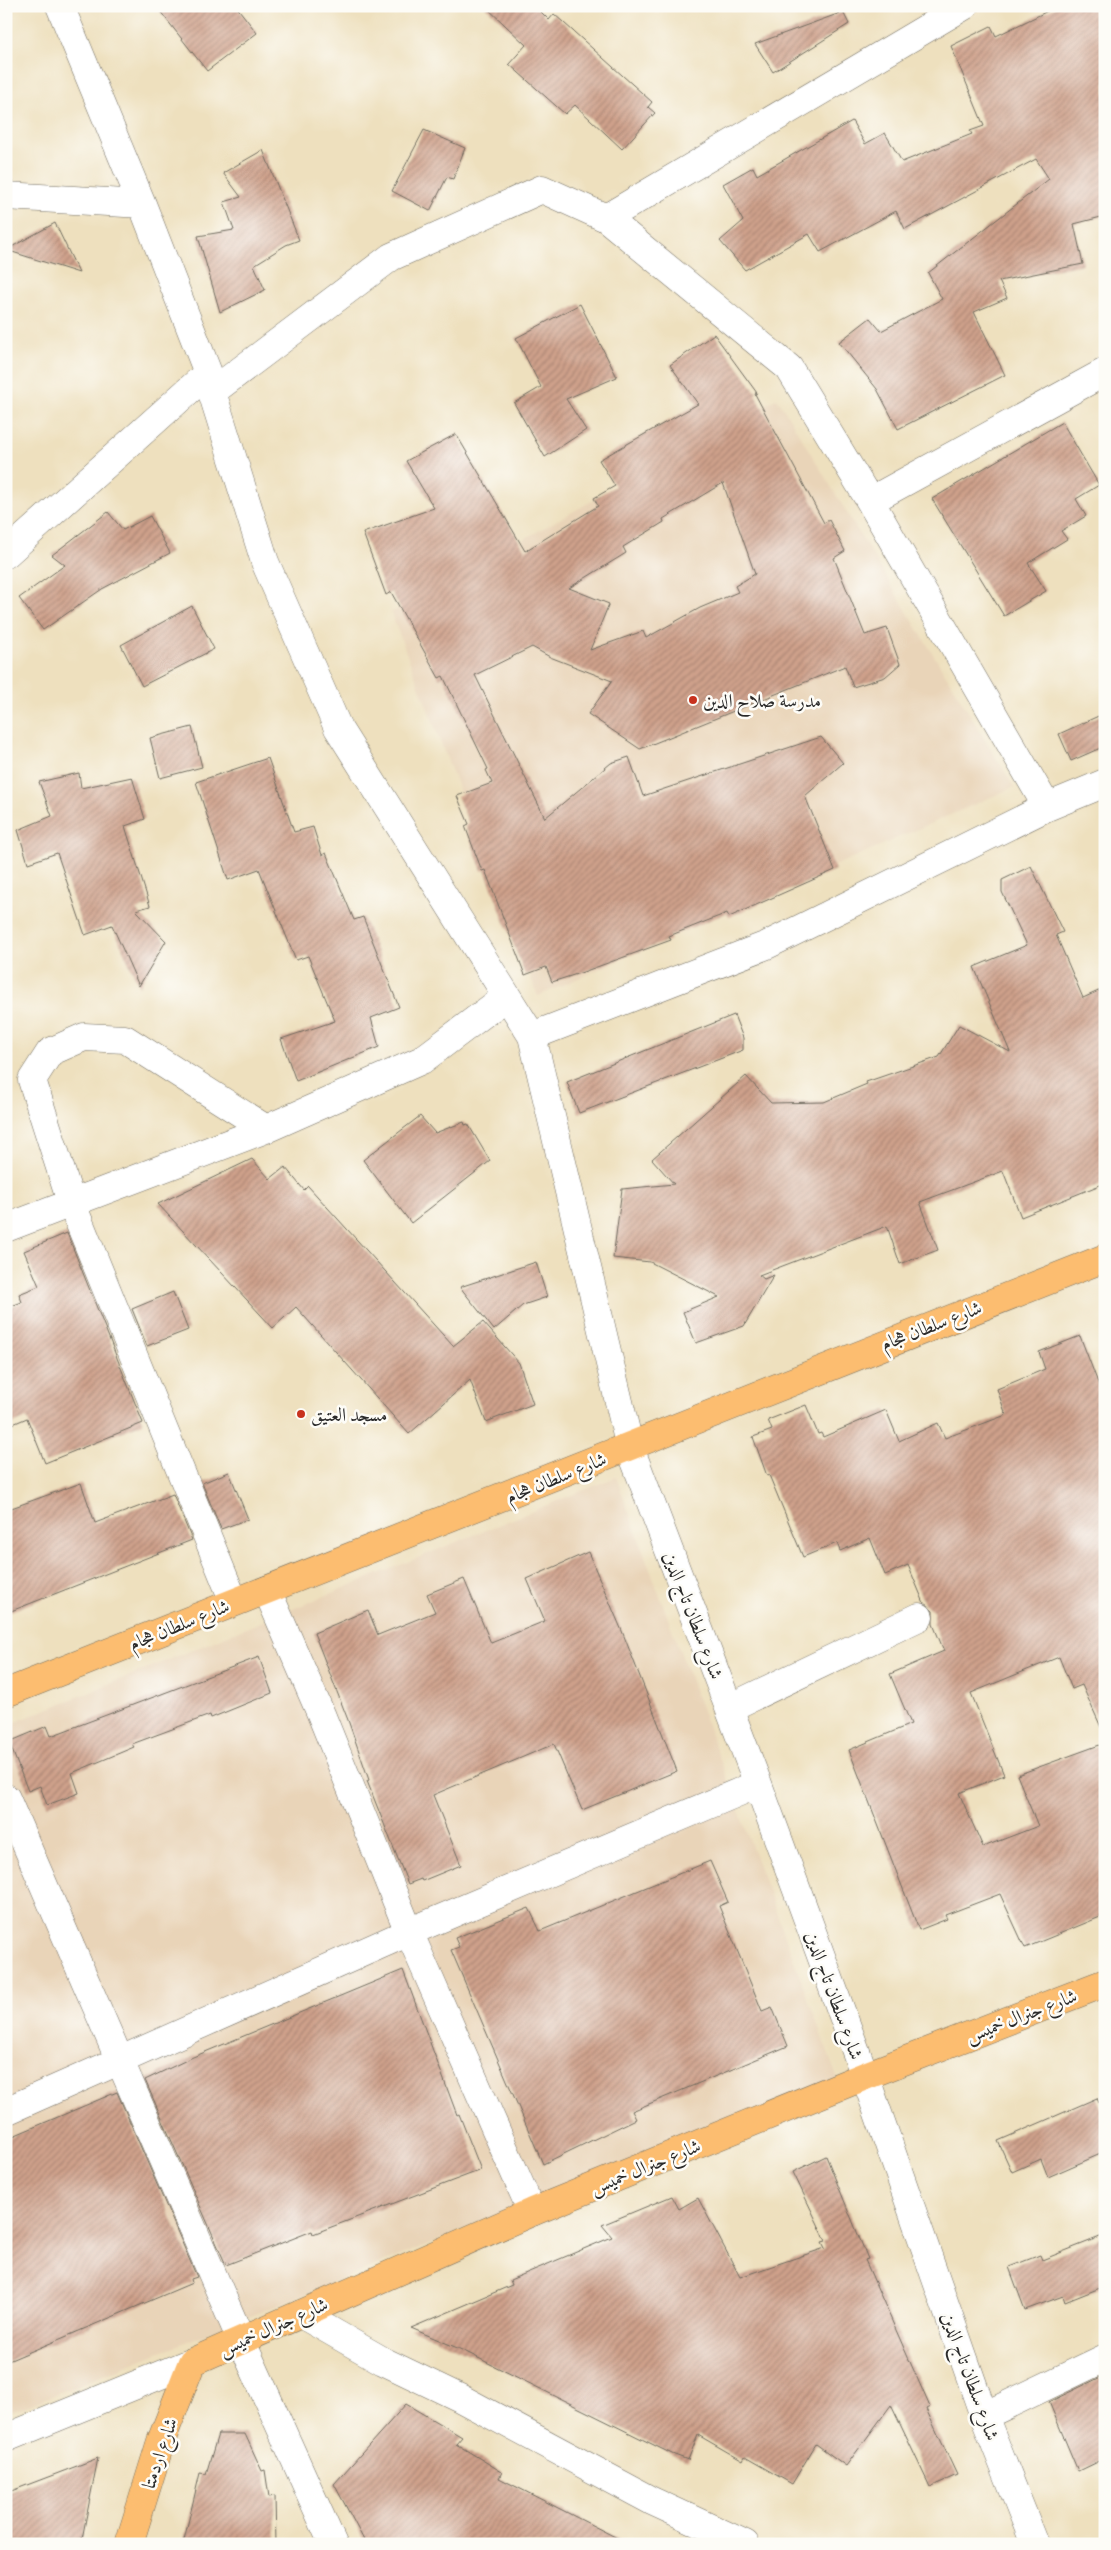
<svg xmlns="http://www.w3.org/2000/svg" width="1111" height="2550" font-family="'Libre Bodoni',Amiri,serif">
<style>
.built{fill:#e9d4b8}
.building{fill:url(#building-hatch);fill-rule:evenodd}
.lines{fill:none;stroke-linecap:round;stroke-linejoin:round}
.minor-casing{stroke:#6f6a5e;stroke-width:29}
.major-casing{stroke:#6f6a5e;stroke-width:29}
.highway-casing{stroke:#6f6a5e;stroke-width:29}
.minor{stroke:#fff;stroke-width:28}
.major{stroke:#fcbd6f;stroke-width:28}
.highway{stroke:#fcbd6f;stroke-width:28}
.poi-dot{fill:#c8321e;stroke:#fdfcf7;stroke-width:2}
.labels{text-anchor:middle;stroke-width:5;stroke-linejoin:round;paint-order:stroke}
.poi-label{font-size:19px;fill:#2b2b2b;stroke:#fdfcf7;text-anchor:start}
.street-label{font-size:19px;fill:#2b2b2b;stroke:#fdfcf7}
</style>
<defs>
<pattern id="building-hatch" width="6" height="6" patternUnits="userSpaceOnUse" patternTransform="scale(1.25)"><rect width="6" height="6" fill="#cfa18b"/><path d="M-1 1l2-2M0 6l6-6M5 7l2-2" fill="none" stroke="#a88372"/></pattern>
</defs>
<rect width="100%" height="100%" fill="#fdfcf7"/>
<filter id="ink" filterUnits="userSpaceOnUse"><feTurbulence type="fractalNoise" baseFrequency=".02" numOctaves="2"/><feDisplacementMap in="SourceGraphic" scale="10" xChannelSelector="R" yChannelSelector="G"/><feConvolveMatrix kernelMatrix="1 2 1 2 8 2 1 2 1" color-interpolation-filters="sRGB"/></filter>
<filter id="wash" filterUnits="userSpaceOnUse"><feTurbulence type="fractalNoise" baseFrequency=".0096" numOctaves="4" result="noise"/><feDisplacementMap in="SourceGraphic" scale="20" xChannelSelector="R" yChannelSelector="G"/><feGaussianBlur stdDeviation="1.12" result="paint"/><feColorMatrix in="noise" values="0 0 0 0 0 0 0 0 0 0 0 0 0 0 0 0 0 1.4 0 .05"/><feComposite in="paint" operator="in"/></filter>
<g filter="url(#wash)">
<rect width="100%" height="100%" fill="#eee0be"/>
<!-- built -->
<path class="built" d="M 777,398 L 1014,787 L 538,996 L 391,613 Z
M 616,1477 L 838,2080 L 6,2414 L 6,1726 Z"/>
<g id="blocks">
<!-- building -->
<path class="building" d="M 156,6 L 236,6 L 257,33 L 207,71 Z
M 485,6 L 535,6 L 549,20 L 554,14 L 652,102 L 648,107 L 655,113 L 622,149 L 575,105 L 565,114 L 509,64 L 526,45 Z
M 1058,6 L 1105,6 L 1105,216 L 1074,224 L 1083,264 L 999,281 L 1007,298 L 974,312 L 1005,375 L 898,429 L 877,389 L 839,342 L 870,318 L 881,331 L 942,299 L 928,273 L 1049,179 L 1036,159 L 905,229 L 896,211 L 820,252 L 809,234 L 745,270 L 720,241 L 743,221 L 723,184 L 753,167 L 757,175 L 852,121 L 865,144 L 885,133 L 902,162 L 972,134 L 970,131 L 984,126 L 951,46 L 991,26 L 996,36 Z
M 843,12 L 849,24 L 773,72 L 755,44 Z
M 424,130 L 465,148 L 453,179 L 447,177 L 430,211 L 392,191 Z
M 263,150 L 299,240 L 286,245 L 254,265 L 265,290 L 220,312 L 198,236 L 234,230 L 224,202 L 241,197 L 223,173 Z
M 55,223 L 79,273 L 6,250 Z
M 580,304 L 617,377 L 566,399 L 586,430 L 545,457 L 514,403 L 541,387 L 516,338 Z
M 714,334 L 757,393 L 755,394 L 808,493 L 824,523 L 829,520 L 845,551 L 834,558 L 865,635 L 887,628 L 900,664 L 885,677 L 853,687 L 845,666 L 640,749 L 588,714 L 612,681 L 550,657 L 532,647 L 475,675 L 545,818 L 611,763 L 629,757 L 643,796 L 821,737 L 843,763 L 805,796 L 835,870 L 729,917 L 727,913 L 669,936 L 671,940 L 583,972 L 552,982 L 546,967 L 525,975 L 485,870 L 482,871 L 465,826 L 469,824 L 457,796 L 492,783 L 486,770 L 488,769 L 443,676 L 439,678 L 391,592 L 386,595 L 363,533 L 434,508 L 406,461 L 456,434 L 525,551 L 598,506 L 594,498 L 615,486 L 599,460 L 698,404 L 670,365 ZM 723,483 L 755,574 L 735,586 L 738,592 L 700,608 L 646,638 L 643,631 L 590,650 L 609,604 L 569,588 L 626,553 L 623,547 L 664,522 L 663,519 Z
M 1062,422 L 1099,485 L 1076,499 L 1086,516 L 1061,531 L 1067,539 L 1028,563 L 1046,591 L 1004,616 L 932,499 Z
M 108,512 L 123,530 L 150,516 L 170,553 L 102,589 L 43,630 L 19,598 L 65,565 L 52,555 Z
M 192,606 L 214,649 L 142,686 L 121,645 Z
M 1105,713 L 1105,746 L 1071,761 L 1059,734 Z
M 192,727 L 202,767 L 160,778 L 150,738 Z
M 268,758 L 294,832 L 313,827 L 322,855 L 326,853 L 354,920 L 363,917 L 399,1007 L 371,1018 L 379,1047 L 296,1081 L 281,1039 L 335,1021 L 308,956 L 296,960 L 259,869 L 228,880 L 196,782 Z
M 79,773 L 81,788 L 132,777 L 145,819 L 125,826 L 150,906 L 136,910 L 166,941 L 139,986 L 112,925 L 85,935 L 57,853 L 28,863 L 18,830 L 52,816 L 39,782 Z
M 1031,866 L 1063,932 L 1056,935 L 1083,998 L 1105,988 L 1105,1183 L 1021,1217 L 1003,1171 L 920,1202 L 938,1250 L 900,1264 L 887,1226 L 759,1275 L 764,1279 L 774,1275 L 744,1326 L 696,1343 L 683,1312 L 719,1297 L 650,1262 L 613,1258 L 622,1189 L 674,1184 L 652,1159 L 746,1076 L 771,1103 L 824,1102 L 867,1084 L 866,1082 L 939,1057 L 959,1025 L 1010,1052 L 974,967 L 1027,945 L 1002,892 L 1002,880 Z
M 734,1015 L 743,1038 L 743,1050 L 579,1113 L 567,1082 Z
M 420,1116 L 435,1133 L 464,1122 L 465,1125 L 468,1124 L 490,1161 L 411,1223 L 363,1160 Z
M 252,1159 L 270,1179 L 285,1167 L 304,1190 L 308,1186 L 453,1346 L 483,1322 L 519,1363 L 533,1404 L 486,1422 L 470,1380 L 409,1434 L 296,1307 L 273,1328 L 158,1204 Z
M 67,1233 L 143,1423 L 45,1463 L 27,1418 L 6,1427 L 6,1308 L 22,1302 L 19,1294 L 39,1286 L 24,1251 Z
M 536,1262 L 547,1297 L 523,1305 L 494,1330 L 460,1287 Z
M 173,1292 L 188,1330 L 147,1346 L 132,1309 Z
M 1080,1336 L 1105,1401 L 1105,1736 L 1082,1685 L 1072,1689 L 1059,1657 L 971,1693 L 1004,1775 L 959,1793 L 983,1847 L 1038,1826 L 1017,1775 L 1105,1743 L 1105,1915 L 1025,1948 L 1000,1894 L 945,1915 L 947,1919 L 919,1930 L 849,1750 L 911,1724 L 890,1674 L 944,1651 L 933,1624 L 933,1611 L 924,1603 L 908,1565 L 885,1575 L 870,1538 L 840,1551 L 837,1543 L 803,1557 L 769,1475 L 767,1476 L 753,1437 L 772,1430 L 768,1420 L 806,1405 L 818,1434 L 821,1433 L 823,1437 L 886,1410 L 899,1441 L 938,1423 L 945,1438 L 1006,1415 L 997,1389 L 1045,1369 L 1039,1352 Z
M 229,1472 L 248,1519 L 221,1529 L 202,1483 Z
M 81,1483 L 95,1523 L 173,1494 L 192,1540 L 6,1613 L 6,1510 Z
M 588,1552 L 622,1631 L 677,1771 L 582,1810 L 554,1744 L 433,1795 L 461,1865 L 422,1881 L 421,1879 L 408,1884 L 367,1781 L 369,1780 L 348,1720 L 314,1633 L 368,1610 L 378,1635 L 435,1612 L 427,1594 L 464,1579 L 491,1643 L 545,1621 L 527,1579 Z
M 259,1657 L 272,1693 L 211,1718 L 210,1715 L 132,1744 L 134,1747 L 72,1773 L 79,1793 L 47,1805 L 40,1786 L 28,1791 L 9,1742 L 47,1726 L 51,1736 Z
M 710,1861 L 728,1902 L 719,1906 L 762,2011 L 772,2007 L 788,2046 L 632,2111 L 636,2119 L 543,2164 L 451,1950 L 459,1947 L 455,1938 L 529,1908 L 540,1931 Z
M 403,1970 L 457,2115 L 459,2114 L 481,2170 L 313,2234 L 312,2231 L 226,2265 L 145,2080 L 193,2057 Z
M 117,2092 L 197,2277 L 191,2279 L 192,2283 L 6,2362 L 6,2139 Z
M 1097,2098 L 1105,2118 L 1105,2152 L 1048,2177 L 1041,2159 L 1012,2172 L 998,2141 Z
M 826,2156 L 868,2259 L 865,2260 L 930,2407 L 926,2409 L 957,2475 L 930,2487 L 891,2405 L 846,2466 L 816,2444 L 792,2484 L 745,2457 L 743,2461 L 698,2435 L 688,2460 L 672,2454 L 462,2350 L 411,2328 L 512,2285 L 510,2280 L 612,2237 L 602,2225 L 672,2196 L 679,2209 L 698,2198 L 740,2277 L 825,2248 L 822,2242 L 826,2241 L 793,2172 Z
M 1105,2235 L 1105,2286 L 1065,2302 L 1063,2296 L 1025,2310 L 1009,2267 L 1040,2255 L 1042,2260 Z
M 1105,2375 L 1105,2458 L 1078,2471 L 1049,2402 Z
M 406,2404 L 462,2437 L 456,2444 L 502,2472 L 499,2478 L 629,2544 L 366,2544 L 334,2484 Z
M 218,2434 L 245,2434 L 262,2471 L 265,2470 L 269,2497 L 275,2496 L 276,2544 L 183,2544 L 200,2473 L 206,2474 Z
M 98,2458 L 81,2544 L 6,2544 L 6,2493 Z"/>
</g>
</g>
<g filter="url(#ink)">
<use href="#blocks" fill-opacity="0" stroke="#6f6a5e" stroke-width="1"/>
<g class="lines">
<!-- minor casing -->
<g class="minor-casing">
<path id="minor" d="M 60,6 L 142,204 L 208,373 L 212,392
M 964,6 L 606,218 L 542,189 L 391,257 L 212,392 L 265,562 L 338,728 L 532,1036 L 630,1448 L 758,1784 L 865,2076 L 984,2416 L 1035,2544
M 6,196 L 142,204
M 606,218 L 789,368 L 870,501 L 1047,807
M 870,501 L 1105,372
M 6,554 L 208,373
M 532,1036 L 767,945 L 1047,807 L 1105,783
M 6,1228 L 266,1129 L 422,1060 L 507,996
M 267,1590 L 321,1714 L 409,1932 L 532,2212
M 234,1602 L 71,1202 L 32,1080 L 50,1052 L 84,1037 L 125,1039 L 266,1129
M 729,1708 L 919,1617
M 6,1798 L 241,2340 L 333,2544
M 6,2111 L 409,1932 L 758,1784
M 301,2314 L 383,2361 L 460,2398 L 652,2501 L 745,2544
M 984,2416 L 1105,2358
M 6,2438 L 192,2362"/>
</g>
<!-- major casing -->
<g class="major-casing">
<path id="major" d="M 129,2544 L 161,2441 L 192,2362 L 532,2212 L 865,2076 L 1105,1983"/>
</g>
<!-- highway casing -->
<g class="highway-casing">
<path id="highway" d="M 6,1693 L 1105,1258"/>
</g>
<!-- minor -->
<use href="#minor" class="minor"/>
<!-- major -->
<use href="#major" class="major"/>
<!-- highway -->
<use href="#highway" class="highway"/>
</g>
</g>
<!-- markers -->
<g class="poi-dot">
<circle cx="693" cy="700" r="5"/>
<circle cx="301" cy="1414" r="5"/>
</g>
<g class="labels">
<!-- poi labels -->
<g class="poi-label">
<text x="703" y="707">مدرسة صلاح الدين</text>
<text x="311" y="1421">مسجد العتيق</text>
</g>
<!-- street labels -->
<g class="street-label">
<text transform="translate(931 1325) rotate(-21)" y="7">شارع سلطان هجام</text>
<text transform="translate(556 1477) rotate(-22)" y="7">شارع سلطان هجام</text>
<text transform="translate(694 1615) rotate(69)" y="7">شارع سلطان تاج الدين</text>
<text transform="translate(179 1624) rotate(-22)" y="7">شارع سلطان هجام</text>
<text transform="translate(835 1995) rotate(70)" y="7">شارع سلطان تاج الدين</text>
<text transform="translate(1021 2015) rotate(-21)" y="7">شارع جنرال خميس</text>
<text transform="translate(645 2166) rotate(-22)" y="7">شارع جنرال خميس</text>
<text transform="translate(273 2326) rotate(-24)" y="7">شارع جنرال خميس</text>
<text transform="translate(971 2376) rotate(70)" y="7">شارع سلطان تاج الدين</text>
<text transform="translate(159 2453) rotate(-71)" y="7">شارع اردمتا</text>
</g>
</g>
<!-- margin -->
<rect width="1111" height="2550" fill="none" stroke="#fdfcf7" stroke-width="25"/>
</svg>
